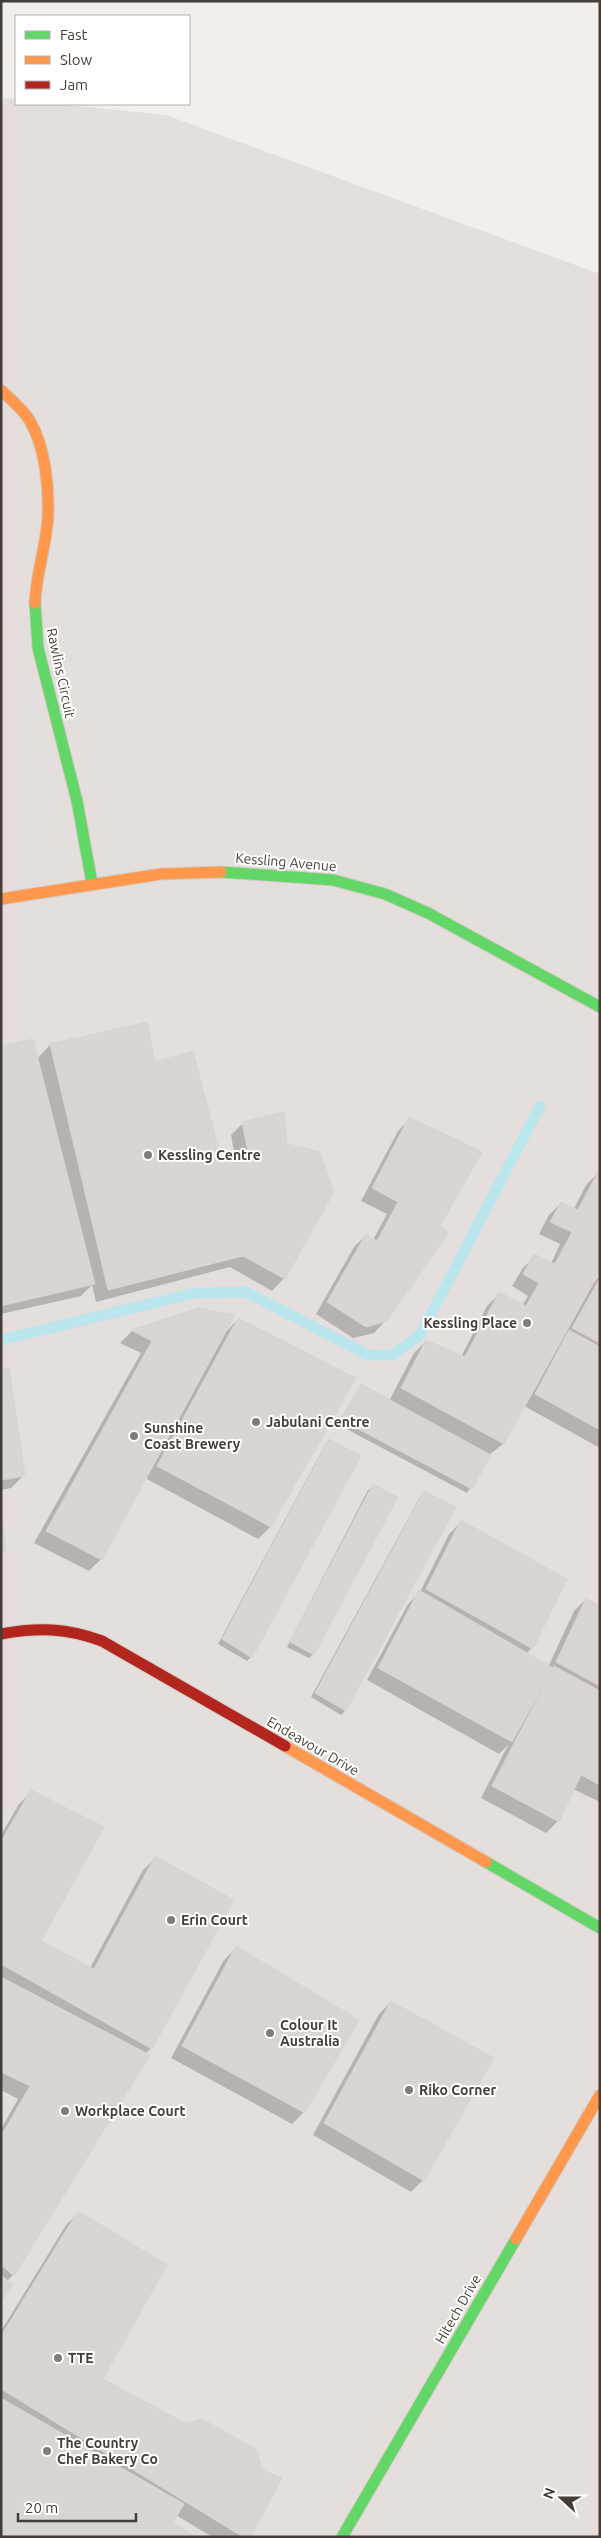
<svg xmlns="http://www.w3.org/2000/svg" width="601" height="2538" font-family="Ubuntu,sans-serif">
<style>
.industrial{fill:#e4dfdc}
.shadow{fill:#0003}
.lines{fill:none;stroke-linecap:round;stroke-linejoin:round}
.stream{stroke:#bce6ee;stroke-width:11}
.building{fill:#d9d5d2;stroke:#d9d4d1}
.fast-casing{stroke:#d2cbc3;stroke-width:13}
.slow-casing{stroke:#d2cbc3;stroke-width:13}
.jam-casing{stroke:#d2cbc3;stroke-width:13}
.fast{stroke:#63d668;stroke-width:11}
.slow{stroke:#ff974d;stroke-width:11}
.jam{stroke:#b3261e;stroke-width:11}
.poi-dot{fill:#827b76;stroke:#fff;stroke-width:2}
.labels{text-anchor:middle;stroke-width:4;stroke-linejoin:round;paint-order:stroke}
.street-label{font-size:14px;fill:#473d37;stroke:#fff}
.poi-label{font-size:14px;font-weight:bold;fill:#473d37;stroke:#fff;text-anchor:start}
</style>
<rect width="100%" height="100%" fill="#f1eeeb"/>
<!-- industrial -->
<path class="industrial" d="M 1,98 L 16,99 L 16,104 L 59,104 L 166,115 L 600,274 L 600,2537 L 1,2537 Z"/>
<!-- shadow -->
<path class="shadow" d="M 50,1045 L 154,1064 L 221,1165 L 236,1162 L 231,1135 L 243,1123 L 286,1145 L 332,1192 L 284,1278 L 272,1291 L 230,1267 L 96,1302 L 92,1285 L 81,1296 L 1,1314 L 1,1048 L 37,1059 Z
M 410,1119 L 386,1320 L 374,1333 L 353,1338 L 316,1314 L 354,1247 L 366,1235 L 373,1240 L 387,1214 L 361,1201 L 398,1131 Z
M 598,1173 L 593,1283 L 600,1276 L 600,1448 L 524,1406 L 503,1444 L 489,1455 L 467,1493 L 337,1424 L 362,1386 L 389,1401 L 414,1353 L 426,1341 L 461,1357 L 487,1306 L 499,1294 L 522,1306 L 528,1296 L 512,1286 L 523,1268 L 535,1256 L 551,1263 L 560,1244 L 539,1234 L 549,1215 L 561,1203 L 574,1209 L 586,1185 Z
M 198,1309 L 226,1332 L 238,1319 L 270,1527 L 258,1539 L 145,1478 L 101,1559 L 89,1571 L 34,1543 L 141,1353 L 120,1343 L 132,1331 Z
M 1,1372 L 23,1476 L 11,1488 L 1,1490 Z
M 329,1440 L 251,1657 L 247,1661 L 218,1644 L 325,1445 Z
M 373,1486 L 313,1654 L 309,1658 L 287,1647 L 368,1490 Z
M 424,1492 L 454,1508 L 345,1711 L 341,1715 L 311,1697 L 420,1497 Z
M 461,1522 L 565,1580 L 532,1648 L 526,1654 L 548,1667 L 574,1611 L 586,1599 L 600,1607 L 600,1802 L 573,1789 L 558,1821 L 546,1833 L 481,1798 L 508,1745 L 499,1754 L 367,1680 L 408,1604 L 420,1592 L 449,1534 Z
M 31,1792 L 39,1941 L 90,1968 L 143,1870 L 155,1858 L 232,1901 L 151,2048 L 145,2054 L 13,2275 L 7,2281 L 1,2298 L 1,2129 L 18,2099 L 1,2090 L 1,1835 L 19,1804 Z
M 236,1948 L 304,2112 L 292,2124 L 171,2058 L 224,1960 Z
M 391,2002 L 423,2180 L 411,2192 L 313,2135 L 379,2014 Z
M 78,2213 L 101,2380 L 250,2537 L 212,2537 L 176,2515 L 172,2523 L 1,2537 L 1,2331 L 66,2225 Z"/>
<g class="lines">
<!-- stream -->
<path class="stream" d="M 1,1340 L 195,1293 L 246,1292 L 368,1355 L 393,1355 L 420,1335 L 540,1106"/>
</g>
<!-- building -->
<path class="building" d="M 147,1022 L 155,1062 L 193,1051 L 222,1163 L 249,1157 L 242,1122 L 284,1112 L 287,1144 L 320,1152 L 334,1192 L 285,1279 L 243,1256 L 108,1290 L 50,1044 Z
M 33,1039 L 95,1284 L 1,1306 L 1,1046 Z
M 409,1117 L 482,1152 L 440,1226 L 449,1232 L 387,1321 L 366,1327 L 327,1302 L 366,1234 L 377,1241 L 398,1202 L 372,1188 Z
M 598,1172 L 600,1173 L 600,1271 L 504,1444 L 401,1388 L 426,1340 L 465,1357 L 499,1292 L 526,1306 L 539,1283 L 523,1274 L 534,1254 L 555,1264 L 572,1232 L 550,1222 L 561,1202 L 578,1210 Z
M 600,1278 L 600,1343 L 572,1328 Z
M 198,1308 L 235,1315 L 102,1560 L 46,1531 L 152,1341 L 131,1330 Z
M 238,1318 L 356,1378 L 271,1527 L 157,1466 Z
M 569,1330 L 600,1347 L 600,1430 L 535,1394 Z
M 9,1368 L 25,1476 L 1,1480 L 1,1370 Z
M 361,1384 L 491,1455 L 472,1489 L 341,1420 Z
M 329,1439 L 361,1456 L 252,1658 L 222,1639 Z
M 373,1484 L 398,1497 L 314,1655 L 290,1642 Z
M 424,1491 L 456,1507 L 346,1711 L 315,1693 Z
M 1,1507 L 6,1551 L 1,1551 Z
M 461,1520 L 567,1579 L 533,1649 L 426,1589 Z
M 419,1590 L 553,1668 L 512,1742 L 378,1668 Z
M 586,1598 L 600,1606 L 600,1686 L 556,1662 Z
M 554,1666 L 600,1691 L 600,1785 L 581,1775 L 559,1822 L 492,1786 Z
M 31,1790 L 104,1827 L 41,1941 L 94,1969 L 155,1856 L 234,1900 L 152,2049 L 1,1964 L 1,1841 Z
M 236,1946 L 359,2020 L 305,2113 L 182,2046 Z
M 1,1977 L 150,2055 L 14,2276 L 1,2265 L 1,2136 L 30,2086 L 1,2072 Z
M 391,2001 L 494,2058 L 424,2181 L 324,2123 Z
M 78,2211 L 167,2265 L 103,2379 L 185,2423 L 202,2419 L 256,2449 L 262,2470 L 282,2478 L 251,2537 L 243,2537 L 1,2389 L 1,2336 Z
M 1,2275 L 13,2285 L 1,2301 Z
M 1,2398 L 184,2504 L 173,2523 L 197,2537 L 1,2537 Z"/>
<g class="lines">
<!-- fast casing -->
<g class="fast-casing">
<path id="fast" d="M 35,603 L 38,648 L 77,801 L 92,883
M 221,872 L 333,880 L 385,894 L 428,913 L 600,1007
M 486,1862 L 600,1928
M 342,2537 L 516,2239"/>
</g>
<!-- slow casing -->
<g class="slow-casing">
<path id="slow" d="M 1,390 C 10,399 24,410 30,421 C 45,447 49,486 48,515 C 47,544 36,573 35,603
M 1,899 L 161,874 L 221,872
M 285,1746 L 486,1862
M 516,2239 L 600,2095"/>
</g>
<!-- jam casing -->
<g class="jam-casing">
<path id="jam" d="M 1,1634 C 38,1627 67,1628 102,1641 L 285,1746"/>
</g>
<!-- fast -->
<use href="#fast" class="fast"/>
<!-- slow -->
<use href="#slow" class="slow"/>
<!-- jam -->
<use href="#jam" class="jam"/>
</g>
<!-- markers -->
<g class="poi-dot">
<circle cx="148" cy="1155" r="5"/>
<circle cx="527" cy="1323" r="5"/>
<circle cx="256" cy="1422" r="5"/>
<circle cx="134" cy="1436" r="5"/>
<circle cx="171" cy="1920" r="5"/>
<circle cx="270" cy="2033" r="5"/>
<circle cx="409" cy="2090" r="5"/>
<circle cx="65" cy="2111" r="5"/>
<circle cx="58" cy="2358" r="5"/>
<circle cx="47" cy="2451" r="5"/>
</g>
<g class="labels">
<!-- street labels -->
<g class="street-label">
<text transform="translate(61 673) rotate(78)" y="5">Rawlins Circuit</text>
<text transform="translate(286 862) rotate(5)" y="5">Kessling Avenue</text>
<text transform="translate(313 1746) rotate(30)" y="5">Endeavour Drive</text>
<text transform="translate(458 2309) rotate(-60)" y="5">Hitech Drive</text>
</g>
<!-- poi labels -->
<g class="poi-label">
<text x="158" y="1160">Kessling Centre</text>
<text x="517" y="1328" text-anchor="end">Kessling Place</text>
<text x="266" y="1427">Jabulani Centre</text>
<text x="144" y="1433">Sunshine<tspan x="144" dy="16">Coast Brewery</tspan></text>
<text x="181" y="1925">Erin Court</text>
<text x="280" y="2030">Colour It<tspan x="280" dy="16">Australia</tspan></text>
<text x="419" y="2095">Riko Corner</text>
<text x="75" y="2116">Workplace Court</text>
<text x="68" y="2363">TTE</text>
<text x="57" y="2448">The Country<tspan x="57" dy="16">Chef Bakery Co</tspan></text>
</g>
</g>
<!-- border -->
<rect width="601" height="2538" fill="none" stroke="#473d37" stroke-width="5"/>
<!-- legend -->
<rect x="15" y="15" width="175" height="90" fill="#ffffff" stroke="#b5b1af"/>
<rect x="25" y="31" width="25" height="8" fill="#63d668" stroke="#b5b1af"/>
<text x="60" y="40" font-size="15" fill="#473d37">Fast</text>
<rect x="25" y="56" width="25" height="8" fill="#ff974d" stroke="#b5b1af"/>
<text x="60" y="65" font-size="15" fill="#473d37">Slow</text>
<rect x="25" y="81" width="25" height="8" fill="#b3261e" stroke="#b5b1af"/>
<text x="60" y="90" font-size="15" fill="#473d37">Jam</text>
<!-- north arrow -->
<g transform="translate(561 2498) rotate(291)" stroke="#ffffff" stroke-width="4" paint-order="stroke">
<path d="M0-4L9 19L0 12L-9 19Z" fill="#473d37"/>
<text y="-8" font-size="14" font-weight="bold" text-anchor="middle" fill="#473d37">N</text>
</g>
<!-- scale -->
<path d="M18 2513v8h118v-8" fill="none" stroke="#473d37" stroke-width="2.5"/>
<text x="25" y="2513" font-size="15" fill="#473d37" stroke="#ffffff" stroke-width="4" paint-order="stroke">20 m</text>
</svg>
